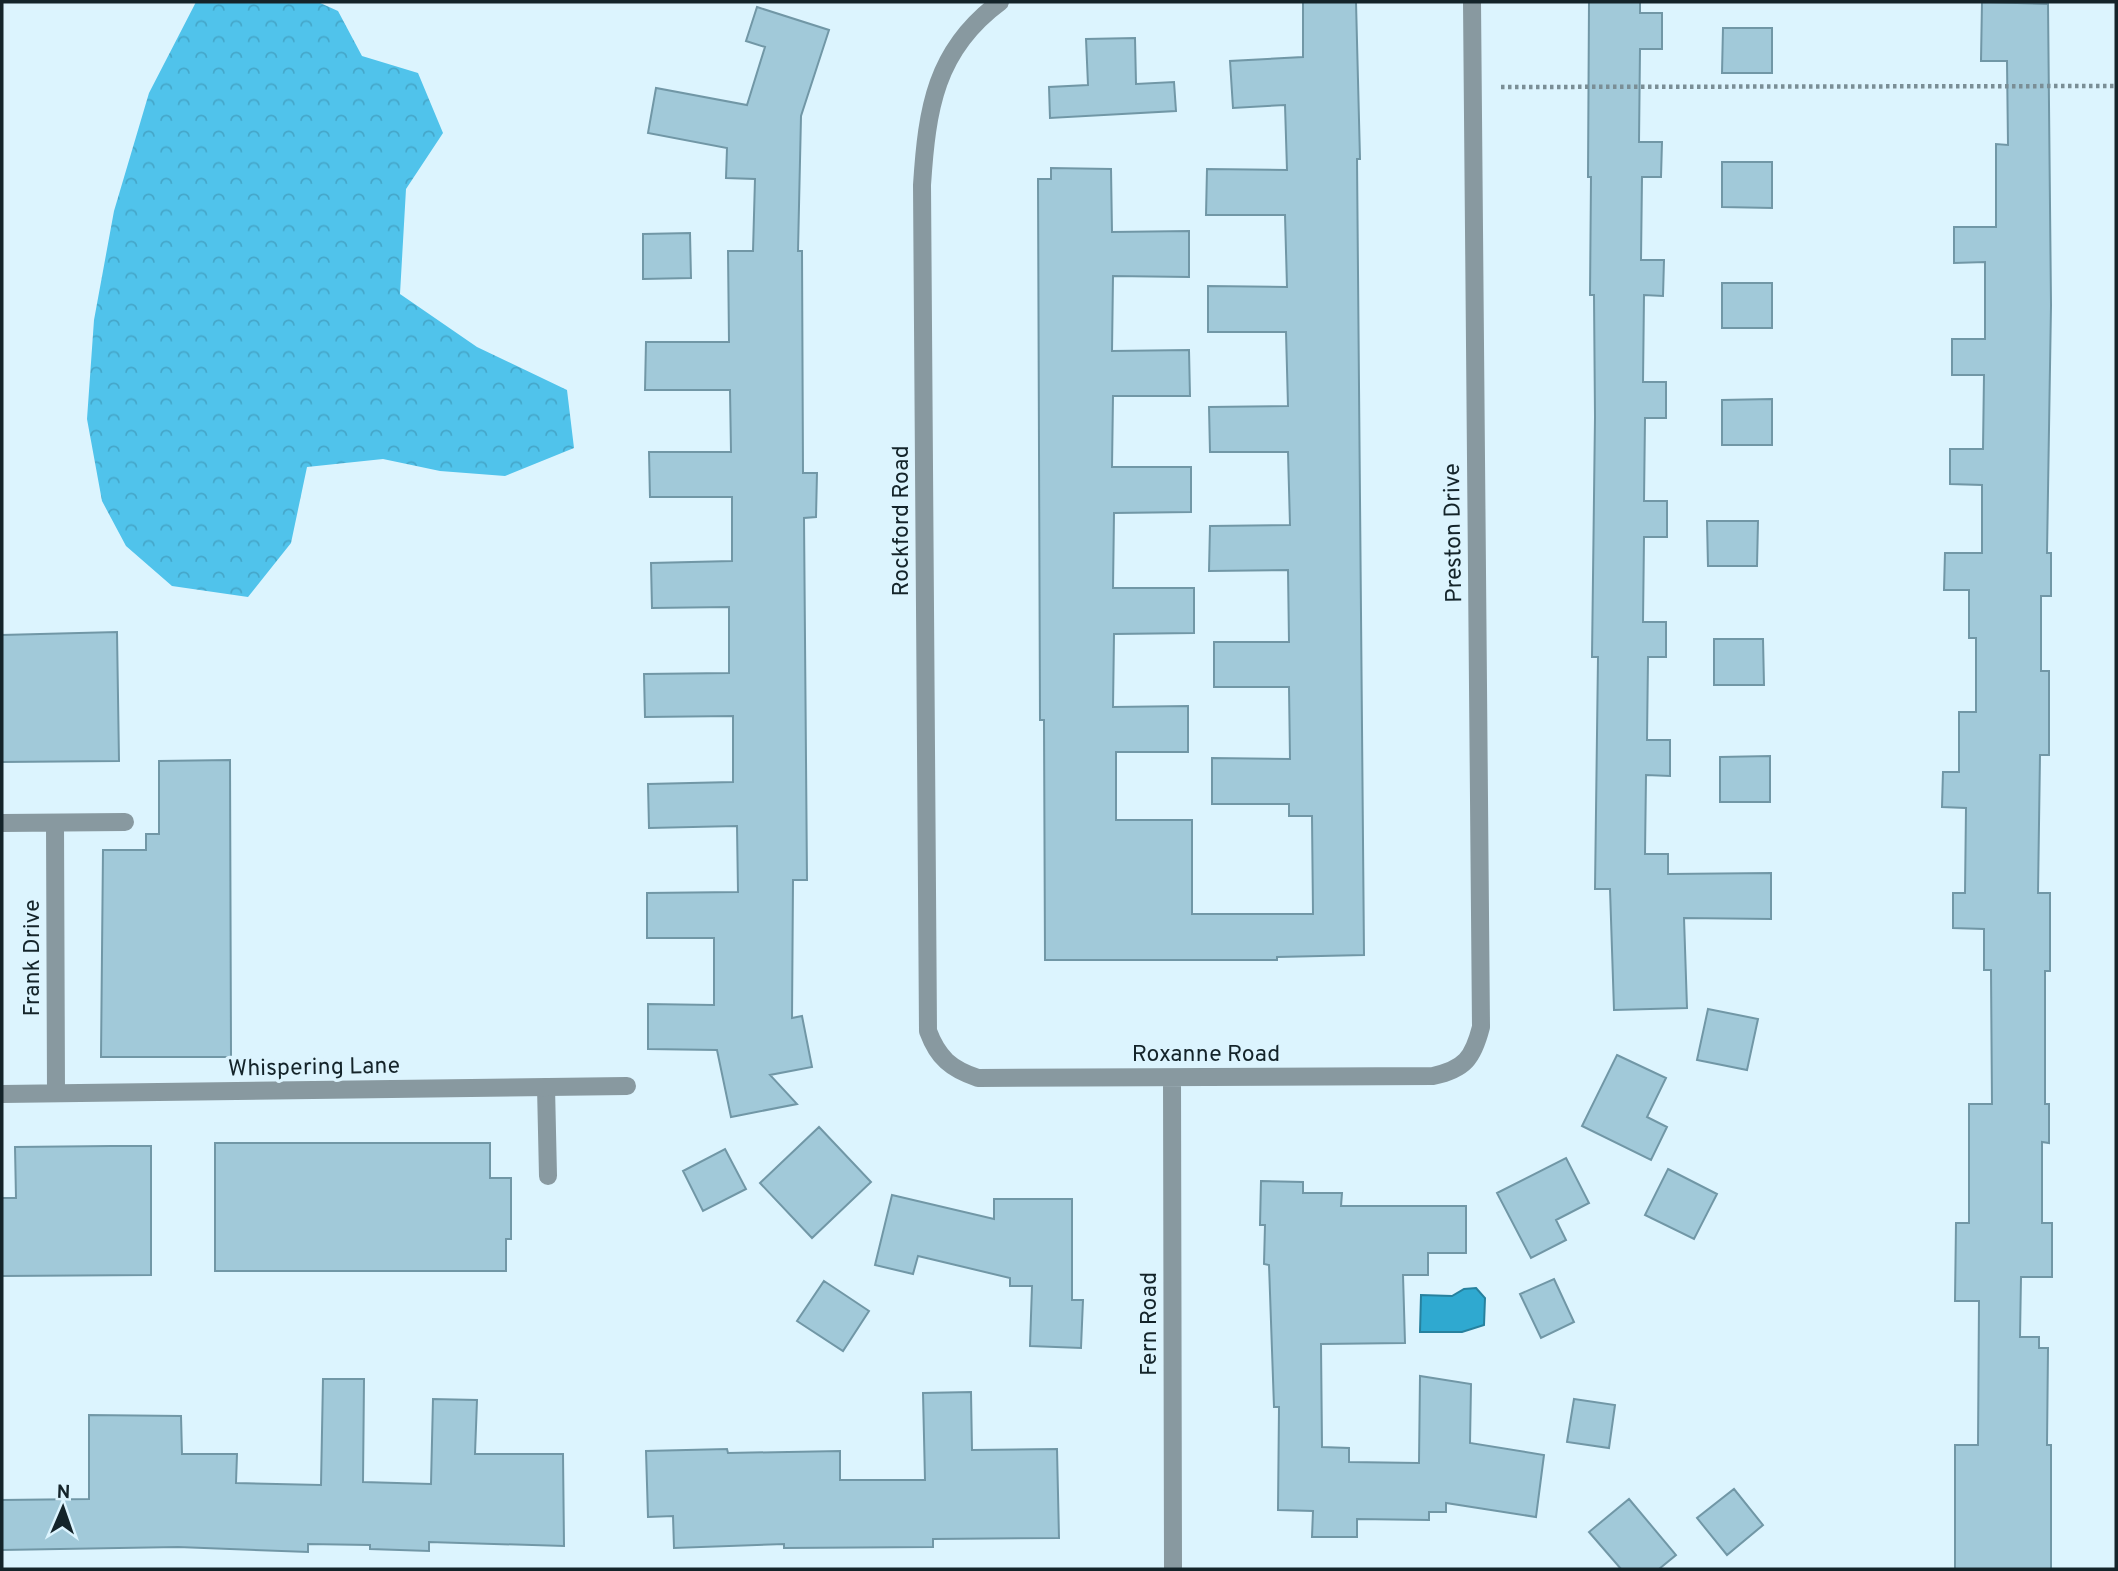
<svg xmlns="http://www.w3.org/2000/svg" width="2118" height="1571" font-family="Overpass,sans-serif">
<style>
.forest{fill:url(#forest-crowns)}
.water{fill:#2fa9d0;stroke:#27819e;stroke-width:2}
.building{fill:#a1c9d9;stroke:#7197a6;stroke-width:2}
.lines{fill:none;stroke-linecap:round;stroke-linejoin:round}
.path{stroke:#7a8e96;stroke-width:4.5;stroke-dasharray:3.5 3.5;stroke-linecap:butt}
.service{stroke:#8899a0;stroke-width:18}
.minor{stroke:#8899a0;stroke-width:18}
.labels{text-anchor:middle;stroke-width:7;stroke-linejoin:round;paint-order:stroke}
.street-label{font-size:23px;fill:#14242a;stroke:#dcf4fe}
</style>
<defs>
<pattern id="forest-crowns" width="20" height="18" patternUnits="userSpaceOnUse" patternTransform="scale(1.75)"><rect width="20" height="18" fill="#50c3eb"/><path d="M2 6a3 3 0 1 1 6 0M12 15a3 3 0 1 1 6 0" fill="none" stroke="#45a7ca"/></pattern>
</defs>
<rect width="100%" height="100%" fill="#dcf4fe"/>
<!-- forest -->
<path class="forest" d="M 196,2 L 318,2 L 338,11 L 362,56 L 418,73 L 443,133 L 406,189 L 400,294 L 477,347 L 567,390 L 574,448 L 505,476 L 440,471 L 383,459 L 307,467 L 291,543 L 248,597 L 172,586 L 126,546 L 102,501 L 87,419 L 94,320 L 114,211 L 149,93 Z"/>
<!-- water -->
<path class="water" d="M 1476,1288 L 1485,1298 L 1484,1325 L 1462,1332 L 1420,1332 L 1421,1295 L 1452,1296 L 1464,1289 Z"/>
<!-- building -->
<path class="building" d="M 1303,2 L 1356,2 L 1360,159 L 1357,159 L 1364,955 L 1277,957 L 1277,960 L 1045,960 L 1044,720 L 1040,720 L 1038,179 L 1051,179 L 1051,168 L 1111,169 L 1112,232 L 1189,231 L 1189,277 L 1113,276 L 1112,351 L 1189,350 L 1190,396 L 1113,396 L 1112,467 L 1191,467 L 1191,512 L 1114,513 L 1113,588 L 1194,588 L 1194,633 L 1114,634 L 1113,707 L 1188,706 L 1188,752 L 1116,752 L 1116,820 L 1192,820 L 1192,914 L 1313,914 L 1312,816 L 1289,816 L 1289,804 L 1212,804 L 1212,758 L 1290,759 L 1289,687 L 1214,687 L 1214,642 L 1289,642 L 1288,570 L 1209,571 L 1210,526 L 1290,525 L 1288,452 L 1210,452 L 1209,407 L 1288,406 L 1286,332 L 1208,332 L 1208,286 L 1287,287 L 1285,215 L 1206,215 L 1207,169 L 1287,170 L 1285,105 L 1233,108 L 1230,61 L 1303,57 Z
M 1589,2 L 1640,2 L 1640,13 L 1662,13 L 1662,49 L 1640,49 L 1639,142 L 1662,142 L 1661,177 L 1642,177 L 1641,260 L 1664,260 L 1663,296 L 1644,295 L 1643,382 L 1666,382 L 1666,418 L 1645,418 L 1644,501 L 1667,501 L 1667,537 L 1644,537 L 1643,622 L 1666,622 L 1666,657 L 1648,657 L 1647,740 L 1670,740 L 1670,776 L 1646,775 L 1645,854 L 1668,854 L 1668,874 L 1771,873 L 1771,919 L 1684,918 L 1687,1008 L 1614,1010 L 1610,889 L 1595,889 L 1598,657 L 1592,657 L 1595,417 L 1594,295 L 1590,295 L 1591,177 L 1588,177 Z
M 1982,2 L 2048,4 L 2051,305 L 2047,553 L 2051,553 L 2051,596 L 2041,596 L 2041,671 L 2049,671 L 2049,755 L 2040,755 L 2038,893 L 2050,893 L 2050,971 L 2045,971 L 2045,1104 L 2049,1104 L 2049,1143 L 2042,1142 L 2042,1223 L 2052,1223 L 2052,1277 L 2021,1277 L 2020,1337 L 2039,1337 L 2039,1348 L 2048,1348 L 2047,1445 L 2051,1445 L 2051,1569 L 1955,1569 L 1955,1445 L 1978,1445 L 1979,1301 L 1955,1301 L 1956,1223 L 1969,1223 L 1969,1104 L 1992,1104 L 1991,970 L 1984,970 L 1984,929 L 1953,928 L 1953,893 L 1965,893 L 1966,808 L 1942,807 L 1943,772 L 1959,772 L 1959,712 L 1976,712 L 1976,638 L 1969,638 L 1969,590 L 1944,590 L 1945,553 L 1982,553 L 1982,485 L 1950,484 L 1950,449 L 1983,449 L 1984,375 L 1952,375 L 1952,339 L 1985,339 L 1985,262 L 1954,263 L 1954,227 L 1996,227 L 1996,144 L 2008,145 L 2007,61 L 1981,61 Z
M 757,7 L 829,30 L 801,116 L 798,251 L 802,251 L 803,473 L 817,473 L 816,517 L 804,518 L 807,880 L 793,880 L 792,1018 L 802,1016 L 812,1067 L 770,1075 L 797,1104 L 731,1117 L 717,1050 L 648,1049 L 648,1004 L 714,1005 L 714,938 L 647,938 L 647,893 L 738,892 L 737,826 L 649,828 L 648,784 L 733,782 L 733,716 L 645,717 L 644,674 L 729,673 L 729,607 L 652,608 L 651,563 L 732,561 L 732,497 L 650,497 L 649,452 L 731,452 L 730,390 L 645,390 L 646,342 L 729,342 L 728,251 L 753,251 L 755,179 L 726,178 L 727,148 L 648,133 L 656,88 L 747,105 L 765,47 L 746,41 Z
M 1723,28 L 1772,28 L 1772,73 L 1722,73 Z
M 1135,38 L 1136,84 L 1174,82 L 1176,111 L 1050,118 L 1049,87 L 1088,85 L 1086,39 Z
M 1722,162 L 1772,162 L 1772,208 L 1722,207 Z
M 690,233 L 691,278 L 643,279 L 643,234 Z
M 1722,283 L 1772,283 L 1772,328 L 1722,328 Z
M 1772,399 L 1772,445 L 1722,445 L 1722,400 Z
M 1707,521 L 1758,521 L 1757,566 L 1708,566 Z
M 117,632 L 119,761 L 2,762 L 2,635 Z
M 1714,639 L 1763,639 L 1764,685 L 1714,685 Z
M 1770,756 L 1770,802 L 1720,802 L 1720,757 Z
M 230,760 L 231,1057 L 101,1057 L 103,850 L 146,850 L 146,834 L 159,834 L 159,761 Z
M 1708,1009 L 1758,1019 L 1747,1070 L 1697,1060 Z
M 1617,1055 L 1666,1078 L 1647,1117 L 1667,1127 L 1651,1160 L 1582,1126 Z
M 819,1127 L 871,1182 L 812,1238 L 760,1183 Z
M 215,1143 L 490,1143 L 490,1178 L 511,1178 L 511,1239 L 506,1239 L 506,1271 L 215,1271 Z
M 111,1146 L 151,1146 L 151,1275 L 2,1276 L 2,1198 L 16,1198 L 15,1147 Z
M 725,1149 L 746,1189 L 703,1211 L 683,1171 Z
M 1566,1158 L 1589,1203 L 1556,1220 L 1566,1240 L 1531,1258 L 1497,1193 Z
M 1668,1169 L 1717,1194 L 1694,1239 L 1645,1215 Z
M 1261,1181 L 1303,1182 L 1303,1193 L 1342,1193 L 1341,1206 L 1466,1206 L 1466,1253 L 1428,1253 L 1428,1275 L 1403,1275 L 1405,1343 L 1321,1344 L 1322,1447 L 1349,1448 L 1349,1462 L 1419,1463 L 1420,1376 L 1471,1384 L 1470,1443 L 1544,1455 L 1536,1517 L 1446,1503 L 1446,1512 L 1429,1512 L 1429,1520 L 1357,1519 L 1357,1537 L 1312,1537 L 1313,1511 L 1278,1510 L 1279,1407 L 1274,1407 L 1269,1265 L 1264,1264 L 1265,1225 L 1260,1225 Z
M 892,1195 L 994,1219 L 994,1199 L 1072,1199 L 1072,1300 L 1083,1300 L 1081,1348 L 1030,1346 L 1032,1286 L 1010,1286 L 1010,1278 L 918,1256 L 913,1274 L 875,1265 Z
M 1554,1279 L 1574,1322 L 1541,1338 L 1520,1294 Z
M 824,1281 L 869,1311 L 843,1351 L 797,1321 Z
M 323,1379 L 364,1379 L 363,1482 L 431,1484 L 433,1399 L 477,1400 L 475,1454 L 563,1454 L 564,1546 L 429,1542 L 429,1551 L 370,1549 L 370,1545 L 308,1544 L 308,1552 L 178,1547 L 2,1550 L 2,1500 L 89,1499 L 89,1415 L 181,1416 L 182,1454 L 237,1454 L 236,1483 L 321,1485 Z
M 971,1392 L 972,1450 L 1057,1449 L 1059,1538 L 933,1539 L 933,1547 L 784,1548 L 784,1544 L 674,1548 L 673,1516 L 648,1517 L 646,1451 L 727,1449 L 728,1453 L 840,1451 L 840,1480 L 925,1480 L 923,1393 Z
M 1574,1399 L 1615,1405 L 1609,1448 L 1567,1442 Z
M 1734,1489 L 1763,1525 L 1727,1555 L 1697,1518 Z
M 1629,1499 L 1676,1555 L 1659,1569 L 1621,1569 L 1589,1532 Z"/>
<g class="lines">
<!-- path -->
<path class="path" d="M 1501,87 L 2116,86"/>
<!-- service -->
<path class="service" d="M 546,1087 L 548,1176"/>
<!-- minor -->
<path class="minor" d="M 1000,2 C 935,50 927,109 922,185 L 928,1031 C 938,1058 951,1069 978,1078 L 1433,1076 C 1465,1069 1473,1058 1481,1027 L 1472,2
M 2,823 L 125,822
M 55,823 L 56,1093
M 1172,1078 L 1173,1569
M 2,1094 L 627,1086"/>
</g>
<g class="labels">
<!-- street labels -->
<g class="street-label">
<text transform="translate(900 521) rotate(-90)" y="8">Rockford Road</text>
<text transform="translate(1452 533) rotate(-91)" y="8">Preston Drive</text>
<text transform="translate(31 958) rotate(-90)" y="8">Frank Drive</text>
<text x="1206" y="1061">Roxanne Road</text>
<text transform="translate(314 1066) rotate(-1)" y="8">Whispering Lane</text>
<text transform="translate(1148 1324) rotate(-90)" y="8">Fern Road</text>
</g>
</g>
<!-- border -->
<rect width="2118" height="1571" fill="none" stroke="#14242a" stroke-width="7"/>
<!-- north arrow -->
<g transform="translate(63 1508) rotate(2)" stroke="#dcf4fe" stroke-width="5" paint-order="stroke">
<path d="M0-5L12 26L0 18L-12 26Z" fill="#14242a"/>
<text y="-10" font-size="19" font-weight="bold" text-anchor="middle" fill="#14242a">N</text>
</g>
</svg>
